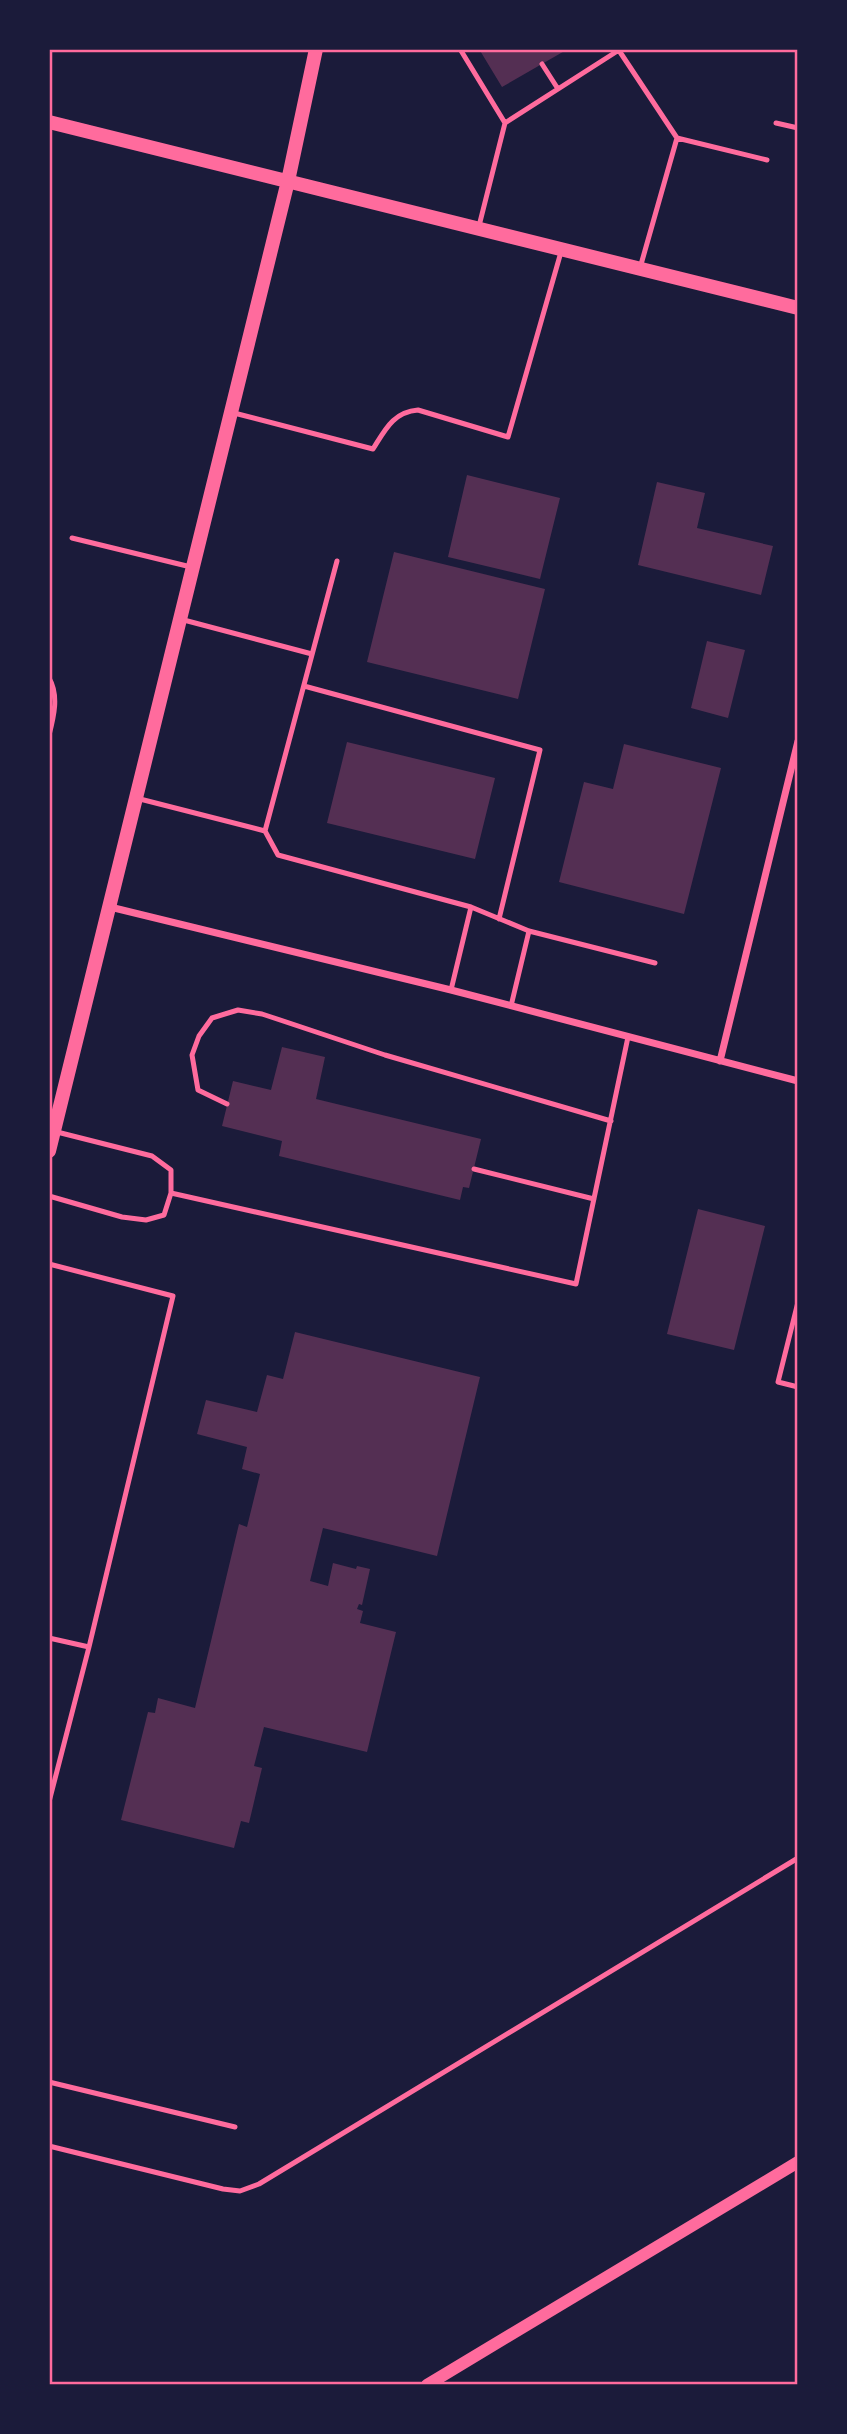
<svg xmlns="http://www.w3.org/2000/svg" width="847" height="2434" font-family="'Public Sans',sans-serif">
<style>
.building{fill:#542f53}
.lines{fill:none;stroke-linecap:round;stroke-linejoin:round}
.service{stroke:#ff6b9d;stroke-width:5}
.minor{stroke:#ff6b9d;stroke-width:7}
.tertiary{stroke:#ff6b9d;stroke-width:12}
.secondary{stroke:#ff6b9d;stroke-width:14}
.neatline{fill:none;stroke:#ff6b9d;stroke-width:2.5}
</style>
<rect width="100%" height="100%" fill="#1b1b3a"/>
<!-- building -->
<path class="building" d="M 479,49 L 568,49 L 502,87 Z
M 467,475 L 560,498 L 540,579 L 448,557 Z
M 657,482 L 705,493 L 697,528 L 773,546 L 761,595 L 638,565 Z
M 394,552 L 545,589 L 518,699 L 367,662 Z
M 707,641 L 745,650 L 728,718 L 691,708 Z
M 347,742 L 495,778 L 475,859 L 327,823 Z
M 624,744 L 721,768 L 684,914 L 559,882 L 584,782 L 613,789 Z
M 282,1047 L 325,1057 L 316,1099 L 481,1139 L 469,1188 L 463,1187 L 460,1200 L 279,1156 L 282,1141 L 222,1126 L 233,1081 L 271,1090 Z
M 698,1209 L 765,1226 L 734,1350 L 667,1334 Z
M 295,1332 L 480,1377 L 437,1556 L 323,1528 L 310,1581 L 328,1586 L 333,1563 L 356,1569 L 357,1566 L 370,1569 L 362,1605 L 359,1604 L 357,1609 L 363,1611 L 360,1623 L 396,1632 L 367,1752 L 264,1727 L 254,1766 L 262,1768 L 249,1823 L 241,1821 L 234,1848 L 121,1820 L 148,1712 L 155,1713 L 158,1698 L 195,1708 L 239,1524 L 247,1527 L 260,1474 L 242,1469 L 247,1447 L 197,1434 L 206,1400 L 257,1412 L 267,1375 L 283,1379 Z"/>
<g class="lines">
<!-- service -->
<path class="service" d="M 460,49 L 505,123 L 479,226
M 618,49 L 677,138 L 640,268
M 542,64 L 558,89
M 505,123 L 619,50
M 776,123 L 798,128
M 677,138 L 767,160
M 234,413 L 373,449 C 385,430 393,412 418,410 L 508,437 L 561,252
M 72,538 L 191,567
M 180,619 L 312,654
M 49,678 C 59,695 54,716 49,735
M 304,686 L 540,750 L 499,919
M 136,798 L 265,831 L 337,561
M 265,831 L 278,855 L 471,907 L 529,931 L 655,963
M 451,990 L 471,907
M 511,1006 L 529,931
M 227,1104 L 198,1090 L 192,1055 L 199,1036 L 212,1018 L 238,1010 L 262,1014 L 385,1055 L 611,1121
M 57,1132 L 152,1156 L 171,1170 L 171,1193 L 576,1284 L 628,1037
M 474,1169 L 594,1199
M 49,1196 L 122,1217 L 146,1220 L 164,1215 L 171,1193
M 49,1264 L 173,1296 L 89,1647 L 49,1638
M 798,1302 L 778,1382 L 798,1387
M 49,1802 L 89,1647
M 49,2082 L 235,2127
M 49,2146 L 223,2189 L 240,2191 L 259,2184 L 798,1858"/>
<!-- minor -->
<path class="minor" d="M 110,907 L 451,990 L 798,1081
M 720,1061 L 798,741"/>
<!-- tertiary -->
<path class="tertiary" d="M 427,2385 L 798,2162"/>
<!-- secondary -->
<path class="secondary" d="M 49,122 L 798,308
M 49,1151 L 288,181 L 316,49"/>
</g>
<!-- border -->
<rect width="847" height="2434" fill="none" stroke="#1b1b3a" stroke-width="102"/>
<rect x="51" y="51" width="745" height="2332" class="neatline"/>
</svg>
